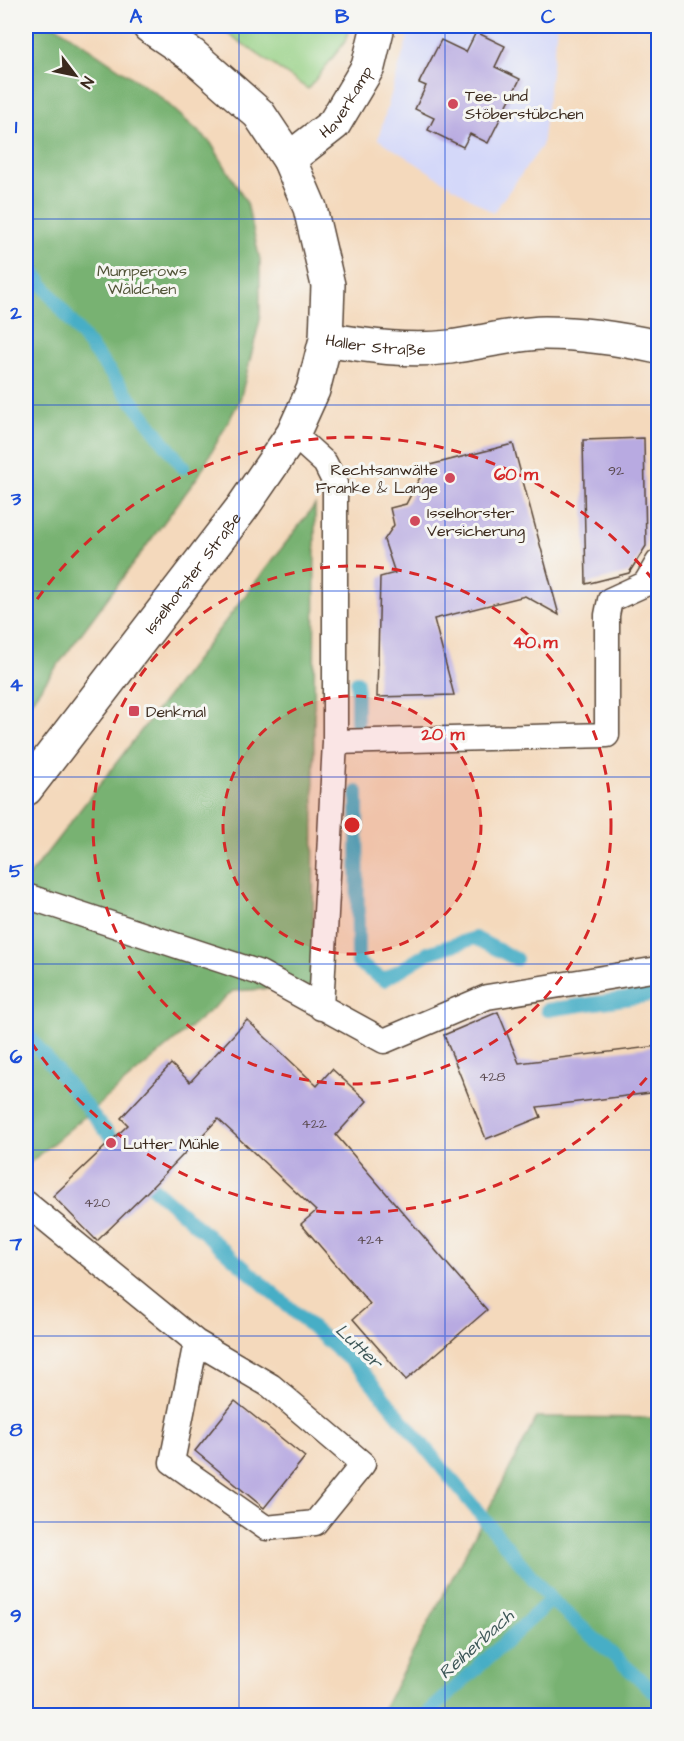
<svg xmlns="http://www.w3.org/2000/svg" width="684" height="1741" font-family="'Architects Daughter',sans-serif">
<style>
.built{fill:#d4d8f9}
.green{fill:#95d084;stroke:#687d51;stroke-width:1.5}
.forest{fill:#78b272;stroke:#5a6e48;stroke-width:1.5}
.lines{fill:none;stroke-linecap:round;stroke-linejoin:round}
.stream{stroke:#46aec6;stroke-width:14}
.building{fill:#b8aae1}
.service-casing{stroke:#574436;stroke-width:27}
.minor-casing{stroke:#574436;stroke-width:36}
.tertiary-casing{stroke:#574436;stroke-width:36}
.service{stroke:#fff;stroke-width:24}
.minor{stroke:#fff;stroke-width:33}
.tertiary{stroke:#fff;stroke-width:33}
.grid{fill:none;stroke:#1d4ed8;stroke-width:1.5;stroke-opacity:0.55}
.ring{fill:none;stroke:#d62828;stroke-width:3;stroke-dasharray:10 8}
.poi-dot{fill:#d1495b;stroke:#f6f6f2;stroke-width:2}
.labels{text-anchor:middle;stroke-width:6;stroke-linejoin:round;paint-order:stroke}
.number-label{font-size:14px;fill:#5a4a4f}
.poi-label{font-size:16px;fill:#3b2a1e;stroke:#f6f6f2;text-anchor:start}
.street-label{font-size:16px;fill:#3b2a1e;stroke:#f6f6f2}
.park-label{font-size:16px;fill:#525438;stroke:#f6f6f2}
.water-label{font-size:18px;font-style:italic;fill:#3f5859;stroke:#f6f6f2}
.centre{fill:#d62828;stroke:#f6f6f2;stroke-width:3}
.ring-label{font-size:18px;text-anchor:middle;font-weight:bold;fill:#d62828;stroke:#f6f6f2;stroke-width:6;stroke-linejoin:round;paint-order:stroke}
.neatline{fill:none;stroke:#1d4ed8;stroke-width:2}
.grid-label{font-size:20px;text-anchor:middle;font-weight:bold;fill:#1d4ed8}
</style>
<rect width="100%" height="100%" fill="#f6f6f2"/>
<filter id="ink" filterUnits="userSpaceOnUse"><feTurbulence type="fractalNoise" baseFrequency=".0167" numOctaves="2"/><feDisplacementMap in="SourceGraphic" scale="12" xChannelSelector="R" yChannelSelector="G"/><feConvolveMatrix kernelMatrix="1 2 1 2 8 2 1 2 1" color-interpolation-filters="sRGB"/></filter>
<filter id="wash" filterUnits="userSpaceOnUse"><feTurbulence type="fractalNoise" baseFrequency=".008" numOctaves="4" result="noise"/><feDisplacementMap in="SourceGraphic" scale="24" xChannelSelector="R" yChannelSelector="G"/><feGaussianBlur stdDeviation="1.35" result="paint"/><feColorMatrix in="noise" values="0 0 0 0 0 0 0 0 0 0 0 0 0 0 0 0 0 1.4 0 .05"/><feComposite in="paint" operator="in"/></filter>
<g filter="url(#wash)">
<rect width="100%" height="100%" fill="#f4d9bc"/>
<!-- built -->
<path class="built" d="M 411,26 L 557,26 L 542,146 L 493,213 L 378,139 Z"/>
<!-- green -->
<path class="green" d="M 217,26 L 350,26 L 345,42 L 308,89 Z"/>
<!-- forest -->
<path class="forest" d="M 26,26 L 56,26 L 158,95 L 211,143 L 247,203 L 260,260 L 260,320 L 240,400 L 199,475 L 26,708 Z
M 315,505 L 313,986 L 233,991 L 26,1166 L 26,880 Z
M 537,1417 L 658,1418 L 658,1715 L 380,1715 Z"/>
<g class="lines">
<!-- stream -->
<path class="stream" d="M 26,263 L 183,467
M 357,729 L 357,682
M 357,792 L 358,963 L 384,980 L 428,953 L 475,938 L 516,959
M 547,1010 L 658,994
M 26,1033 L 124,1153
M 141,1175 L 151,1186 L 362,1371 L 551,1600 L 658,1695
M 425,1716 L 551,1600"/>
</g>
<g id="blocks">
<!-- building -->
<path class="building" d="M 476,32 L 505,46 L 495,67 L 520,79 L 488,143 L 470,134 L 463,147 L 428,130 L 434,118 L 415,109 L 426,86 L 419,83 L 441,40 L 466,52 Z
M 644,438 L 646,546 L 629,573 L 586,584 L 583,440 Z
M 513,444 L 559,615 L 525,596 L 434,619 L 454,695 L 377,697 L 380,577 L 395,573 L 384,540 L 394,525 L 390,508 L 406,504 L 426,466 Z
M 498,1012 L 519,1063 L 658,1046 L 658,1092 L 537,1107 L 541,1117 L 486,1139 L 444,1035 Z
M 247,1020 L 317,1086 L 332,1069 L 367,1101 L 336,1135 L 487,1310 L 406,1380 L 353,1319 L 370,1304 L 301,1224 L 316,1211 L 218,1119 L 144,1195 L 97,1241 L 53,1196 L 128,1125 L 121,1118 L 171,1064 L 190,1082 Z
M 235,1401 L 305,1457 L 264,1508 L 195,1451 Z"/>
</g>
</g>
<g filter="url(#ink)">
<use href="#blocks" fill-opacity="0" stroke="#574436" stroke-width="1.5"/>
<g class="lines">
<!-- service casing -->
<g class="service-casing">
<path id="service" d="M 293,434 L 325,463 L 335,483 L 335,742 L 321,1008
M 335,742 L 607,735 L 607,615 L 610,600 L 645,584 L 658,562
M 26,896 L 260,973 L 384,1041 L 487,997 L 658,969
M 26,1203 L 196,1342 L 271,1386 L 363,1464 L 315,1523 L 266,1528 L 172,1462 L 196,1342"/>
</g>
<!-- minor casing -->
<g class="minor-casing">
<g id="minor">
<path id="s1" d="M 289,159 L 334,124 L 368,67 L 378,26"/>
</g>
</g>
<!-- tertiary casing -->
<g class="tertiary-casing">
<g id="tertiary">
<path id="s2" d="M 326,339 C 366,346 409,352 450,347 C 480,343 516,333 545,333 C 584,333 621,339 658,347"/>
<path id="s3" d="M 26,789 L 242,508 L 293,434 L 313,390 L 326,339 L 328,285 L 310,208 L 289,159 L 259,114 L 192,55 L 149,26"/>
</g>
</g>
<!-- service -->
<use href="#service" class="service"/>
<!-- minor -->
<use href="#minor" class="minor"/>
<!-- tertiary -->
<use href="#tertiary" class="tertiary"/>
</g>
</g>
<!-- grid -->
<path class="grid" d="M 239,26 L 239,1716M 445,26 L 445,1716M 26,219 L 658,219M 26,405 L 658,405M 26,591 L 658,591M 26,777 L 658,777M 26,964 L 658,964M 26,1150 L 658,1150M 26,1336 L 658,1336M 26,1522 L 658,1522"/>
<!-- distance rings -->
<circle cx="352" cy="825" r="129" fill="#d62828" fill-opacity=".12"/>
<g class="ring">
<circle cx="352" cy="825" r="129"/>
<circle cx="352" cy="825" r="259"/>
<path d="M658 1064A388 388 0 0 1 27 1036M27 614A388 388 0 0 1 658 586"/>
</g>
<!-- markers -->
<g class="poi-dot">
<circle cx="453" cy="104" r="6"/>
<circle cx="450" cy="478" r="6"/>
<circle cx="415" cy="521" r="6"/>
<rect x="128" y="705" width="12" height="12" rx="3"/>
<circle cx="111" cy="1143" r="6"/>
</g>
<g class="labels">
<!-- number labels -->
<g class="number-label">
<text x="616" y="475">92</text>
<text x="492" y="1081">428</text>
<text x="314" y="1128">422</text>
<text x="97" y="1207">420</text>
<text x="370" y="1244">424</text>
</g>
<!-- poi labels -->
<g class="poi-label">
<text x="465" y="101">Tee- und<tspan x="465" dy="18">Stöberstübchen</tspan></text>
<text x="438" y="475" text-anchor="end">Rechtsanwälte<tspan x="438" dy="18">Franke &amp; Lange</tspan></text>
<text x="427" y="518">Isselhorster<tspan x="427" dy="18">Versicherung</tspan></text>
<text x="146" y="717">Denkmal</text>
<text x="123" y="1149">Lutter Mühle</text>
</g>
<!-- street labels -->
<g class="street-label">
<text dy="6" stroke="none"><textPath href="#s1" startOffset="82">Haverkamp</textPath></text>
<text dy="6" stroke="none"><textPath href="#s2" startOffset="50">Haller Straße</textPath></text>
<text dy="6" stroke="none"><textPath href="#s3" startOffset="273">Isselhorster Straße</textPath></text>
</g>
<!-- park labels -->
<g class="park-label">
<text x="142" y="276">Mumperows<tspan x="142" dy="18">Wäldchen</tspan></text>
</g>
<!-- water labels -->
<g class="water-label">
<text transform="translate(359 1346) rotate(43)" y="6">Lutter</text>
<text transform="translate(476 1644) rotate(-42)" y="6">Reiherbach</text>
</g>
</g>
<circle cx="352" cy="825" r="9" class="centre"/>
<g class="ring-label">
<text x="516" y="480">60 m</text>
<text x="535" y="648">40 m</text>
<text x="443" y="740">20 m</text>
</g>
<!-- margin -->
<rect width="684" height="1741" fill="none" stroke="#f6f6f2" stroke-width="66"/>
<!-- north arrow -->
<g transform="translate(75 75) rotate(122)" stroke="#f6f6f2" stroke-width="4.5" paint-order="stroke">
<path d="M0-4.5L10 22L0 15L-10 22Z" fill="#3b2a1e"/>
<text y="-9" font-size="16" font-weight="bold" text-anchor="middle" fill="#3b2a1e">N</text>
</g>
<rect x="33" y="33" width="618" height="1675" class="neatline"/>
<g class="grid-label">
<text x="136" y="23">A</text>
<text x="342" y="23">B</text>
<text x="548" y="23">C</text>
<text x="16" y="133">1</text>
<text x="16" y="319">2</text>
<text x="16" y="505">3</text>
<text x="16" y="691">4</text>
<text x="16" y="877">5</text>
<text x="16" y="1063">6</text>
<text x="16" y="1250">7</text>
<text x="16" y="1436">8</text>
<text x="16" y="1622">9</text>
</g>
</svg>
